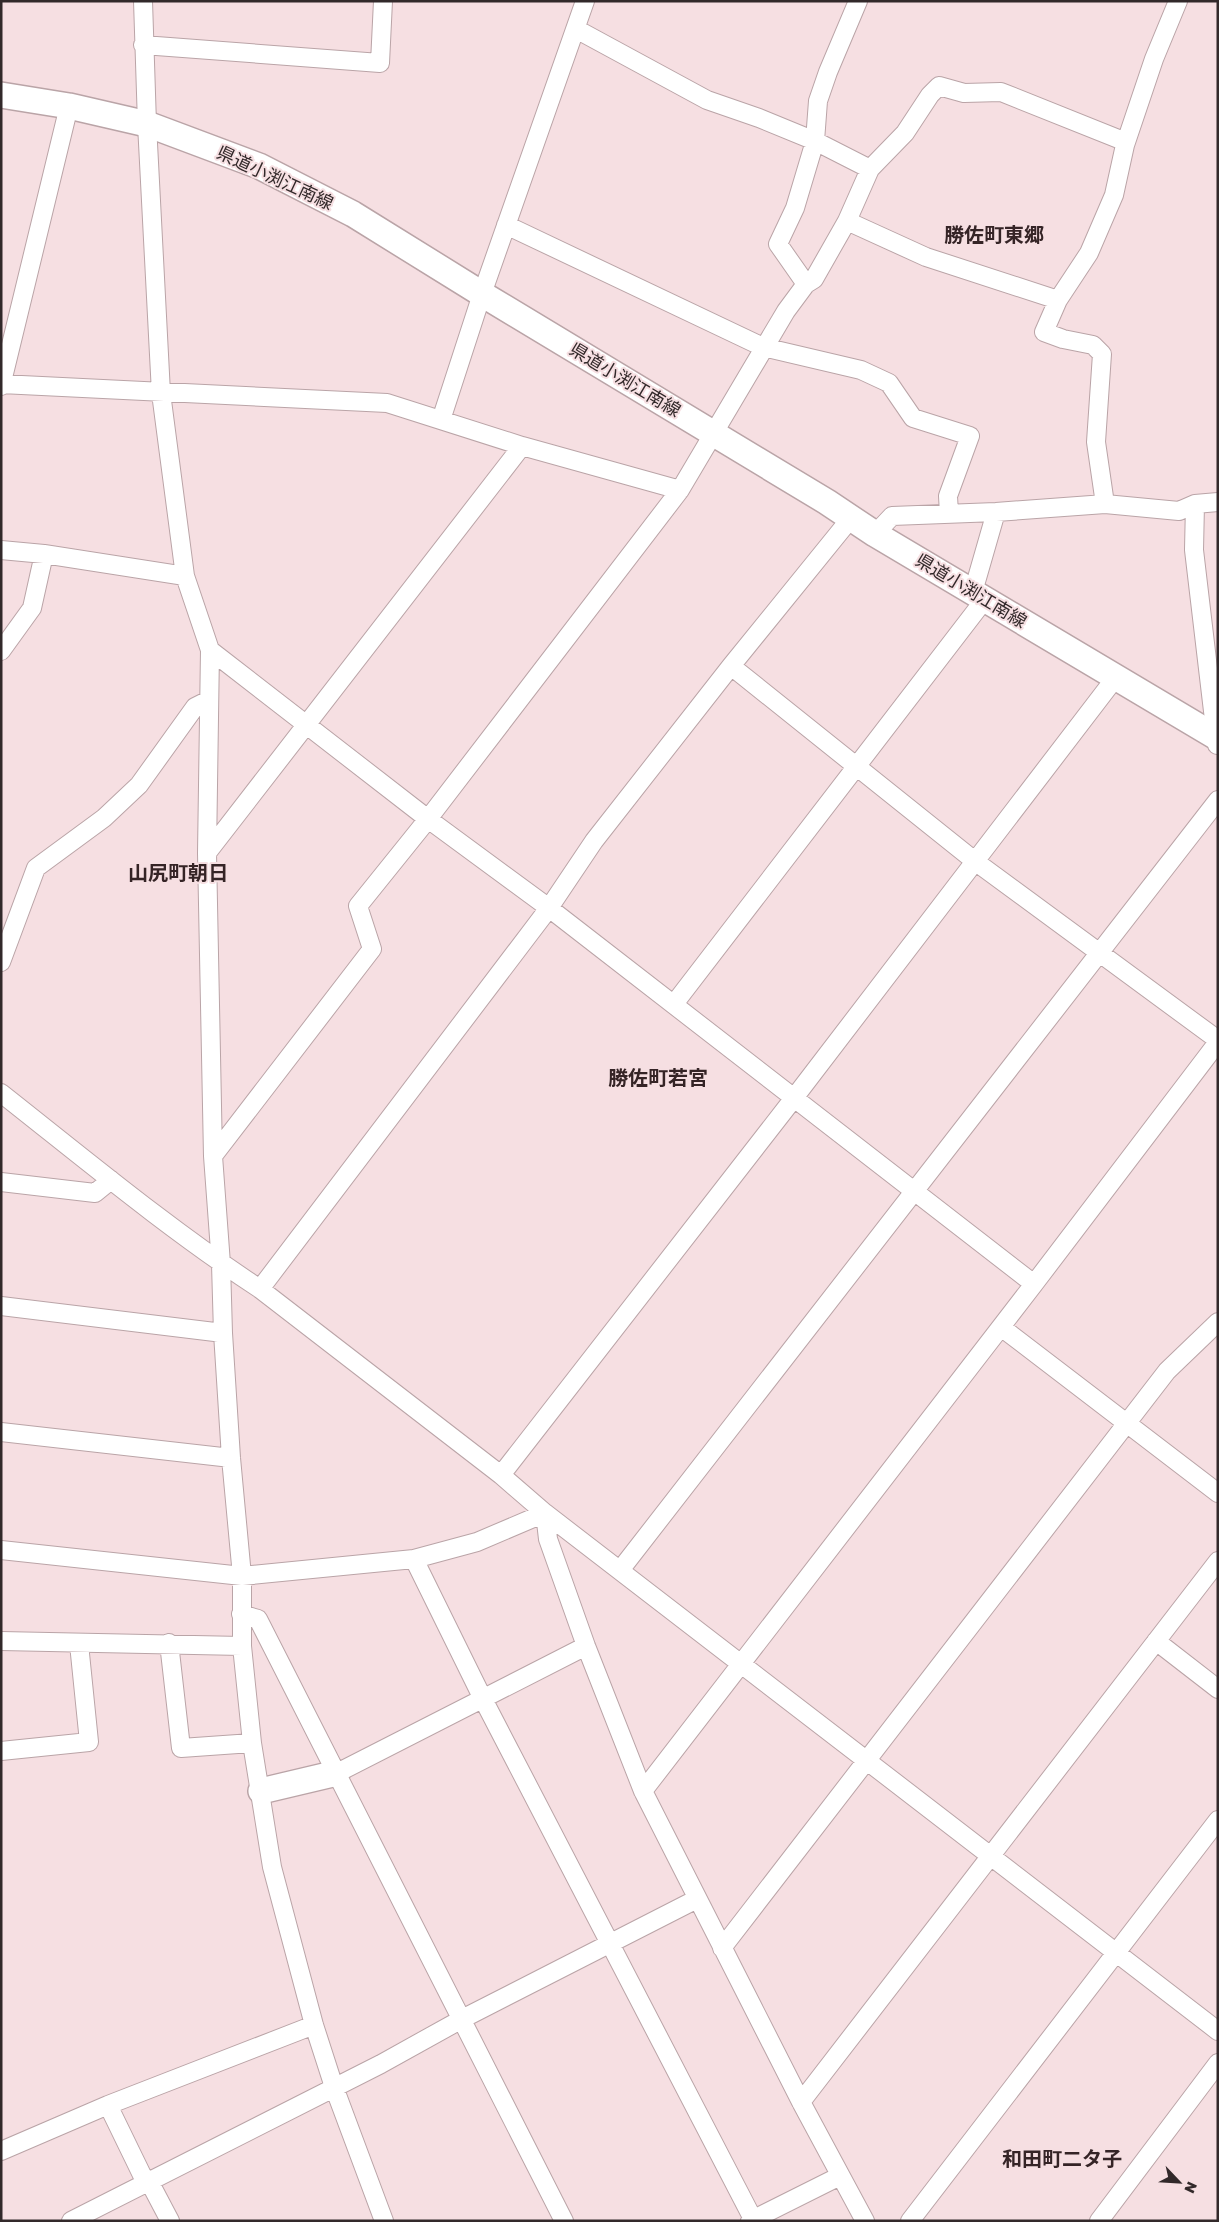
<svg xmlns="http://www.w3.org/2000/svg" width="1219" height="2222" font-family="'Golos Text','Noto Sans JP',sans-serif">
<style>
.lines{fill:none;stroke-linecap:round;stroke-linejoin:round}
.street-casing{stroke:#baa4a7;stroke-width:20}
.secondary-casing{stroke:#baa4a7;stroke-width:28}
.street{stroke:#fff;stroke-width:18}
.secondary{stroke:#fff;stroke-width:25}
.labels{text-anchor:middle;stroke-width:4;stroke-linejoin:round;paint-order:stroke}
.street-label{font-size:18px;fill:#32292a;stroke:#f6dfe2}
.quarter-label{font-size:20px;font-weight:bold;fill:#352426;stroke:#f6dfe2}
</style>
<rect width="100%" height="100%" fill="#f6dfe2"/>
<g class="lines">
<!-- street casing -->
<g class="street-casing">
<path id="street" d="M 143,1 L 147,124 L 161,393 L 185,576 L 210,650 L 207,853 L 213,1156 L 221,1264 L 223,1333 L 231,1458 L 242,1576 L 242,1646 L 252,1743 L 272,1867 L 314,2025 L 334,2087 L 384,2221
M 576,29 L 707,100 L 759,118 L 815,141 L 870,169
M 143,45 L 380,63 L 383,1
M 847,221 L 926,257 L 1058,300
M 506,225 L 763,347 L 861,370 L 889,383 L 913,418 L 970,436 L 948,496 L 949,513
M 806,284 L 778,244 L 795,208 L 815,141 L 818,101 L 828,72 L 858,1
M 1,384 L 387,403 L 522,446 L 680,490
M 1,386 L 69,106
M 441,420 L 482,294 L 585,1
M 1105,504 L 1096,442 L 1102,354 L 1093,345 L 1063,339 L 1044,332 L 1058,300 L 1089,253 L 1114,195 L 1125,145 L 1154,59 L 1178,1
M 1195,504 L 1194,550 L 1217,745
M 875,534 L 892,516 L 996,512 L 1105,504 L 1179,511 L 1195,504 L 1218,502
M 1,550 L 44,554 L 185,576
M 973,592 L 996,512
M 210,650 L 428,819 L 549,908 L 1034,1284
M 1,651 L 32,608 L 44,554
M 731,666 L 976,862 L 1218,1040
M 207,853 L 522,446
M 1,962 L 36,868 L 104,818 L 139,785 L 195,707 L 209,700
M 674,1004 L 985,599
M 1,1093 C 86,1160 170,1230 260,1289 L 501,1475 L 545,1513 L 1218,2031
M 213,1156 L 372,949 L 358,906 L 428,819 L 680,490 L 786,311 L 806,284 L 814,279 L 847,221 L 870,169 L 905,133 L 930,95 L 939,86 L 964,93 L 1001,92 L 1126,142
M 1,1182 L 95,1193 L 111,1180
M 260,1289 L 549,908 L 594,841 L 731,666 L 851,518
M 1,1306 L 223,1333
M 1001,1327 L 1218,1493
M 1,1432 L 231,1458
M 501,1475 L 794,1098 L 1116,677
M 545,1513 L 548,1539 L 586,1646 L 643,1791 L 801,2102 L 865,2221
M 1,1550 L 242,1576 L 414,1559 L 477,1542 L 545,1513
M 414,1559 L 483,1699 L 754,2221
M 621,1569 L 1218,800
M 241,1614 L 258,1619 L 564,2221
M 1,1641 L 242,1646
M 1156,1641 L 1218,1689
M 169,1643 L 181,1748 L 252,1743
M 1,1751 L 89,1742 L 79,1644
M 337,1773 L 586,1646
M 643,1791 L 1034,1284 L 1218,1042
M 722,1948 L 1167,1371 L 1218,1322
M 801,2102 L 1218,1561
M 108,2105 L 142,2175 L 150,2183 L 170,2221
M 1,2151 L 108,2105 L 314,2025
M 71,2221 L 381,2064 L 462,2019 L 697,1899
M 750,2221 L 840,2176
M 910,2221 L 1218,1820
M 1099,2221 L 1218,2063"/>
</g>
<!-- secondary casing -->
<g class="secondary-casing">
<path id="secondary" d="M 1,95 L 69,106 L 147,124 L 259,166 L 353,214 L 482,294 L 827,502 L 875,534 L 1218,738
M 261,1791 L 337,1773"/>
</g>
<!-- street -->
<use href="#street" class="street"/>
<!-- secondary -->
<use href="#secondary" class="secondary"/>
</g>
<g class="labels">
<!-- street labels -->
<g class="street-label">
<text transform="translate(275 178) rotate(25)" y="6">県道小渕江南線</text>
<text transform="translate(625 380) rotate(31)" y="6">県道小渕江南線</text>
<text transform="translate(971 591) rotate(31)" y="6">県道小渕江南線</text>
</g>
<!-- quarter labels -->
<g class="quarter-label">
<text x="994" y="242">勝佐町東郷</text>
<text x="178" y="880">山尻町朝日</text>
<text x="658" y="1085">勝佐町若宮</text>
<text x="1062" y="2166">和田町二タ子</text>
</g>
</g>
<!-- border -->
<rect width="1219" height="2222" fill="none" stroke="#32292a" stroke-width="5"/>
<!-- north arrow -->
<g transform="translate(1179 2182) rotate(115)" stroke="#f6dfe2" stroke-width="4" paint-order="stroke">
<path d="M0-4L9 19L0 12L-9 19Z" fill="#32292a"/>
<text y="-8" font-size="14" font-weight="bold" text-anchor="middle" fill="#32292a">N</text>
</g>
</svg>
